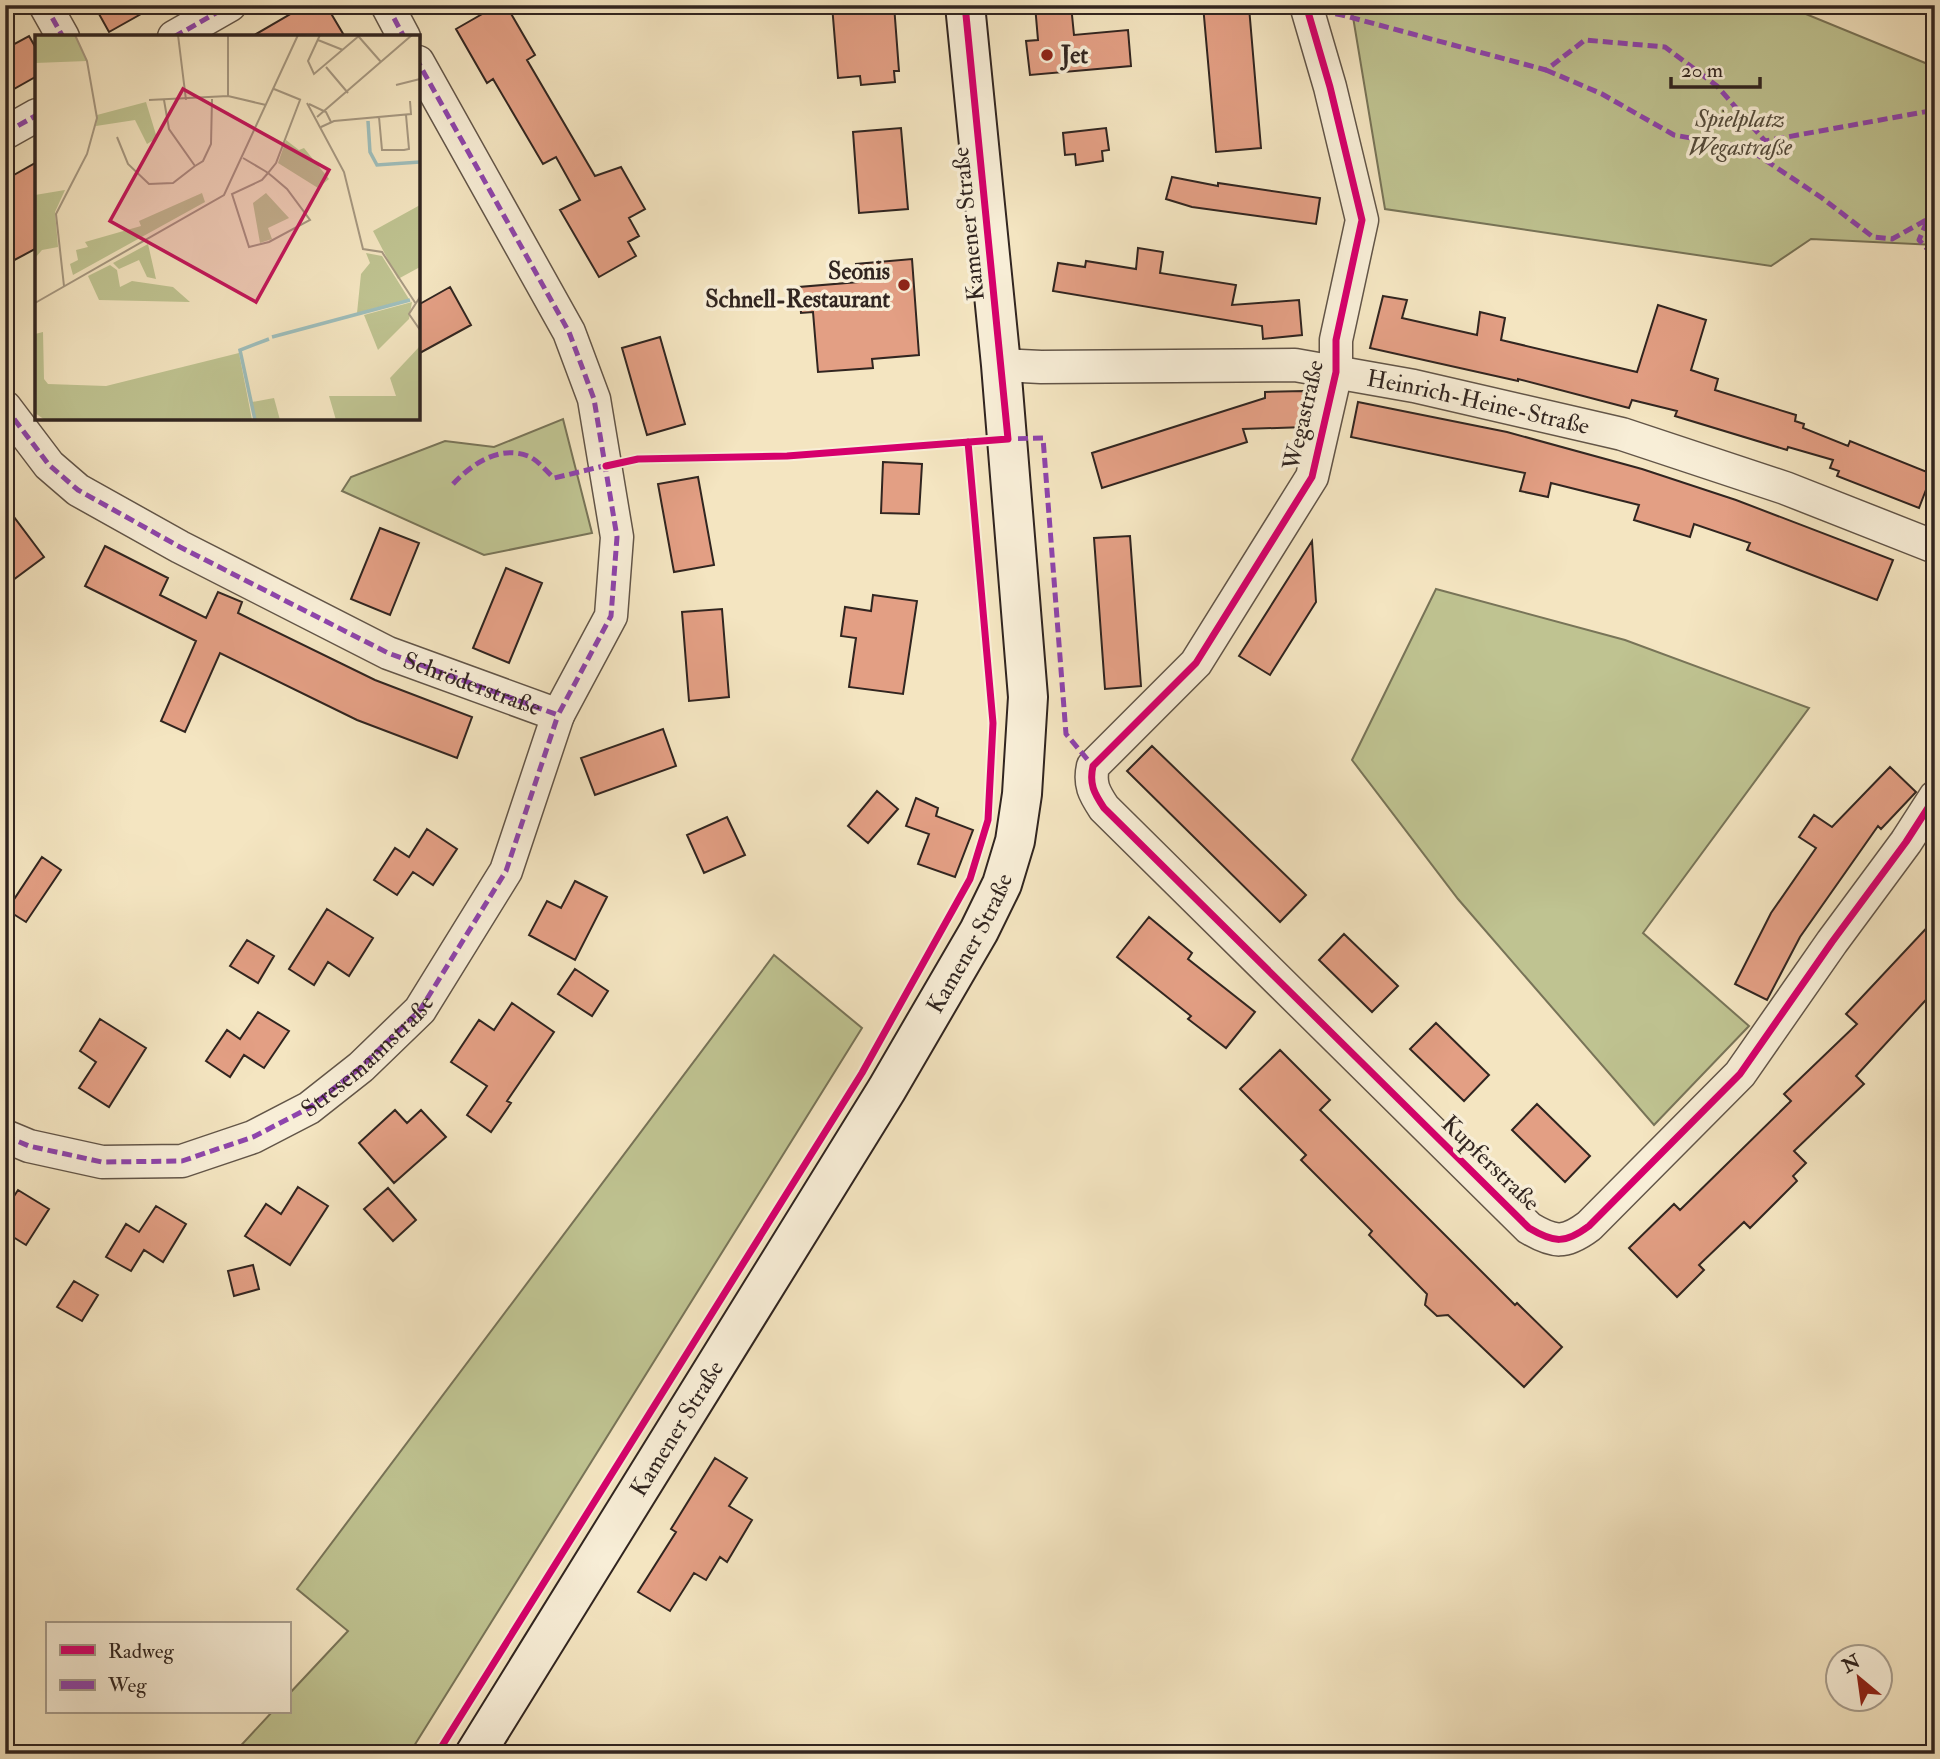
<svg xmlns="http://www.w3.org/2000/svg" width="1940" height="1759" font-family="'IM FELL Double Pica',serif">
<style>
.green{fill:#bfc391;stroke:#787458;stroke-width:2}
.building{fill:#e39f84;stroke:#312520;stroke-width:2}
.lines{fill:none;stroke-linecap:round;stroke-linejoin:round}
.minor-casing{stroke:#625548;stroke-width:35}
.secondary-casing{stroke:#312520;stroke-width:42}
.minor{stroke:#f8eed7;stroke-width:32}
.secondary{stroke:#f8eed7;stroke-width:38}
.quiet{stroke:#8e44ad;stroke-width:5;stroke-dasharray:10 5;stroke-linecap:butt}
.cycleway-casing{stroke:#f8eed7;stroke-width:11}
.cycleway{stroke:#d6006c;stroke-width:7}
.poi-dot{fill:#8f2418;stroke:#f8eed7;stroke-width:2.5}
.labels{text-anchor:middle;stroke-width:7;stroke-linejoin:round;paint-order:stroke}
.poi-label{font-size:24px;font-weight:bold;fill:#312520;stroke:#f8eed7;text-anchor:start}
.park-label{font-size:24px;font-style:italic;fill:#544c3c;stroke:#f8eed7}
.street-label{font-size:24px;fill:#312520;stroke:#f8eed7}
.inset-river{fill:none;stroke:#9ebdba;stroke-width:3.5}
.inset-road{fill:none;stroke:#a69881;stroke-width:2}
.view{fill:#c2185b;fill-opacity:0.15;stroke:#c2185b;stroke-width:3.5}
.inset-edge{fill:none;stroke:#312520;stroke-width:3.5}
</style>
<rect width="100%" height="100%" fill="#f4e5c1"/>
<filter id="stains"><feTurbulence type="fractalNoise" baseFrequency=".00286" numOctaves="4"/><feColorMatrix values="0 0 0 0 .2 0 0 0 0 .09 0 0 0 0 .02 0 0 0 .5 -.17"/></filter>
<radialGradient id="worn" r=".72"><stop offset=".6" stop-color="#630" stop-opacity="0"/><stop offset="1" stop-color="#630" stop-opacity=".3"/></radialGradient>
<!-- green -->
<path class="green" d="M 1351,5 L 1784,5 L 1935,67 L 1935,245 L 1811,239 L 1771,266 L 1385,209 Z
M 563,419 L 592,533 L 484,555 L 342,491 L 351,477 L 445,441 L 494,447 Z
M 1436,589 L 1625,640 L 1809,708 L 1643,933 L 1749,1026 L 1654,1125 L 1458,899 L 1352,760 Z
M 774,955 L 862,1028 L 409,1754 L 233,1754 L 272,1712 L 289,1712 L 289,1694 L 348,1631 L 297,1589 Z"/>
<!-- building -->
<path class="building" d="M 94,5 L 157,5 L 109,32 Z
M 306,5 L 326,5 L 345,37 L 251,37 Z
M 498,5 L 506,5 L 535,55 L 527,60 L 595,176 L 621,167 L 645,209 L 629,218 L 639,236 L 628,242 L 636,256 L 599,277 L 560,210 L 580,200 L 556,157 L 543,164 L 493,79 L 487,83 L 456,29 Z
M 832,5 L 894,5 L 899,71 L 894,71 L 895,82 L 861,85 L 860,76 L 838,78 Z
M 1035,5 L 1071,5 L 1074,35 L 1128,30 L 1131,66 L 1030,75 L 1026,41 L 1038,40 Z
M 1203,5 L 1229,5 L 1229,9 L 1249,7 L 1261,148 L 1216,152 Z
M 29,36 L 37,50 L 37,76 L 5,94 L 5,49 Z
M 901,128 L 908,209 L 859,213 L 853,132 Z
M 1106,128 L 1109,150 L 1102,151 L 1103,161 L 1076,165 L 1075,154 L 1065,155 L 1063,133 Z
M 37,162 L 37,248 L 5,265 L 5,180 Z
M 1172,177 L 1218,186 L 1218,183 L 1320,198 L 1316,224 L 1192,207 L 1166,199 Z
M 1138,248 L 1163,252 L 1160,273 L 1236,285 L 1232,305 L 1299,300 L 1302,335 L 1263,339 L 1262,326 L 1053,291 L 1058,263 L 1085,267 L 1086,261 L 1136,269 Z
M 912,259 L 919,355 L 872,359 L 873,368 L 818,372 L 813,312 L 801,313 L 799,287 L 858,282 L 856,264 Z
M 450,287 L 471,325 L 418,354 L 418,305 Z
M 1383,296 L 1407,300 L 1402,318 L 1477,335 L 1480,312 L 1505,318 L 1501,340 L 1637,372 L 1658,305 L 1706,320 L 1691,370 L 1718,379 L 1715,390 L 1796,415 L 1795,421 L 1804,424 L 1803,428 L 1848,446 L 1850,441 L 1932,474 L 1919,508 L 1837,476 L 1839,471 L 1830,468 L 1833,460 L 1788,447 L 1787,450 L 1675,416 L 1677,411 L 1632,400 L 1629,408 L 1518,379 L 1518,381 L 1370,348 Z
M 660,337 L 685,424 L 647,435 L 622,348 Z
M 1303,391 L 1305,427 L 1243,429 L 1247,442 L 1102,488 L 1092,453 L 1265,398 L 1265,392 Z
M 1358,402 L 1507,432 L 1642,469 L 1736,500 L 1893,560 L 1877,600 L 1747,550 L 1750,543 L 1694,524 L 1690,537 L 1634,520 L 1639,505 L 1551,483 L 1548,497 L 1520,491 L 1525,473 L 1351,437 Z
M 883,462 L 922,464 L 919,514 L 881,513 Z
M 698,477 L 714,565 L 674,572 L 658,484 Z
M 5,505 L 44,557 L 5,586 Z
M 380,528 L 419,543 L 390,615 L 351,599 Z
M 1130,536 L 1141,686 L 1105,689 L 1094,538 Z
M 1312,541 L 1316,602 L 1270,675 L 1239,656 Z
M 105,546 L 168,578 L 160,595 L 206,618 L 218,592 L 242,602 L 238,613 L 375,680 L 472,717 L 457,758 L 357,720 L 220,653 L 185,732 L 161,721 L 196,641 L 85,586 Z
M 506,568 L 542,583 L 509,663 L 473,648 Z
M 873,595 L 917,601 L 903,694 L 849,687 L 856,638 L 841,636 L 845,607 L 871,611 Z
M 722,609 L 729,697 L 689,701 L 682,612 Z
M 663,729 L 676,766 L 595,795 L 581,758 Z
M 1152,746 L 1306,895 L 1280,922 L 1127,771 Z
M 1890,767 L 1916,792 L 1881,829 L 1878,826 L 1800,937 L 1767,1000 L 1735,984 L 1771,913 L 1816,848 L 1799,837 L 1814,815 L 1832,827 Z
M 877,791 L 898,809 L 868,843 L 848,826 Z
M 916,798 L 938,808 L 936,816 L 973,830 L 955,877 L 918,864 L 929,834 L 906,826 Z
M 727,817 L 745,855 L 704,873 L 687,835 Z
M 427,829 L 457,849 L 433,885 L 413,872 L 397,895 L 374,880 L 395,848 L 409,857 Z
M 42,857 L 61,870 L 26,922 L 7,910 Z
M 575,881 L 607,897 L 575,960 L 529,935 L 547,901 L 561,908 Z
M 327,909 L 373,938 L 349,976 L 328,962 L 314,985 L 289,969 Z
M 1149,917 L 1192,953 L 1188,959 L 1255,1012 L 1226,1048 L 1188,1019 L 1191,1016 L 1117,957 Z
M 1935,919 L 1935,990 L 1856,1076 L 1864,1084 L 1794,1151 L 1806,1163 L 1793,1176 L 1797,1181 L 1750,1228 L 1744,1222 L 1699,1265 L 1704,1270 L 1677,1297 L 1629,1248 L 1674,1204 L 1680,1210 L 1791,1101 L 1784,1094 L 1857,1024 L 1846,1014 Z
M 1344,934 L 1398,986 L 1372,1012 L 1319,960 Z
M 247,940 L 274,956 L 258,983 L 230,966 Z
M 575,969 L 608,991 L 592,1016 L 558,994 Z
M 512,1003 L 554,1032 L 507,1101 L 511,1103 L 491,1132 L 467,1115 L 487,1086 L 451,1062 L 479,1020 L 494,1030 Z
M 258,1012 L 289,1031 L 264,1068 L 244,1055 L 230,1077 L 206,1061 L 227,1030 L 240,1039 Z
M 100,1019 L 146,1048 L 109,1107 L 79,1088 L 96,1062 L 80,1051 Z
M 1436,1023 L 1489,1075 L 1464,1101 L 1410,1049 Z
M 1280,1050 L 1330,1100 L 1320,1110 L 1515,1305 L 1517,1303 L 1562,1347 L 1524,1387 L 1448,1315 L 1437,1316 L 1425,1305 L 1427,1294 L 1369,1235 L 1372,1231 L 1301,1160 L 1306,1155 L 1240,1089 Z
M 1537,1104 L 1590,1156 L 1565,1182 L 1512,1130 Z
M 395,1110 L 407,1123 L 421,1110 L 446,1137 L 394,1183 L 359,1143 Z
M 298,1187 L 328,1206 L 290,1265 L 245,1236 L 266,1204 L 281,1214 Z
M 388,1188 L 416,1220 L 393,1241 L 364,1209 Z
M 18,1190 L 49,1209 L 26,1245 L 5,1232 L 5,1210 Z
M 156,1206 L 186,1224 L 163,1262 L 144,1250 L 131,1271 L 106,1257 L 126,1224 L 139,1232 Z
M 253,1265 L 259,1289 L 234,1296 L 228,1271 Z
M 74,1281 L 98,1295 L 82,1321 L 57,1307 Z
M 715,1458 L 747,1478 L 729,1506 L 752,1520 L 727,1562 L 720,1557 L 706,1580 L 694,1573 L 670,1611 L 638,1592 L 676,1532 L 671,1529 Z"/>
<g class="lines">
<!-- minor casing -->
<g class="minor-casing">
<g id="minor">
<path d="M 45,5 L 63,37"/>
<path d="M 387,5 L 404,37"/>
<path d="M 1306,5 L 1330,87 L 1362,220 L 1336,340 L 1336,372 L 1312,477 L 1196,663 L 1093,766 C 1089,784 1094,793 1104,808 L 1529,1228 C 1554,1243 1565,1244 1589,1226 L 1740,1074 L 1832,942 L 1906,842 L 1935,797"/>
<path d="M 174,37 L 230,5"/>
<path d="M 5,133 L 37,115"/>
<path id="s1" d="M 1001,365 L 1041,367 L 1295,365 L 1414,386 L 1622,434 L 1785,488 L 1935,547"/>
<path id="s2" d="M 5,407 L 49,465 L 78,490 L 180,547 L 388,653 L 558,715 L 611,616 L 617,537 L 594,399 L 569,332 L 418,62"/>
<path d="M 5,1136 L 29,1146 L 102,1162 L 182,1161 L 253,1137 L 309,1108 L 361,1067 L 420,1010 L 506,871 L 558,715"/>
</g>
</g>
<!-- secondary casing -->
<g class="secondary-casing">
<g id="secondary">
<path id="s3" d="M 475,1754 L 887,1089 L 979,931 L 1002,884 L 1015,841 L 1022,794 L 1028,697 L 1001,365 L 965,5"/>
</g>
</g>
<!-- minor -->
<use href="#minor" class="minor"/>
<!-- secondary -->
<use href="#secondary" class="secondary"/>
<!-- quiet -->
<g class="quiet">
<path d="M 45,5 L 63,37"/>
<path d="M 387,5 L 404,37"/>
<path d="M 1306,8 L 1342,15 L 1546,70 L 1585,40 L 1665,47 L 1717,86 L 1765,141 L 1935,110"/>
<path d="M 174,37 L 230,5"/>
<path d="M 1546,70 L 1602,94 L 1674,135 L 1747,148 L 1822,198 L 1873,237 L 1892,239 L 1928,219 L 1919,240 L 1935,257"/>
<path d="M 5,133 L 37,115"/>
<path d="M 1928,219 L 1935,195"/>
<path d="M 5,407 L 49,465 L 78,490 L 180,547 L 388,653 L 558,715 L 611,616 L 617,537 L 594,399 L 569,332 L 418,62"/>
<path d="M 1003,439 L 1043,438 L 1066,734 L 1093,766"/>
<path d="M 453,484 C 472,464 499,445 528,456 C 538,460 546,471 554,478 L 612,464"/>
<path id="s4" d="M 5,1136 L 29,1146 L 102,1162 L 182,1161 L 253,1137 L 309,1108 L 361,1067 L 420,1010 L 506,871 L 558,715"/>
</g>
<!-- cycleway casing -->
<g class="cycleway-casing">
<path id="cycleway" d="M 1306,5 L 1330,87 L 1362,220 L 1336,340 L 1336,372 L 1312,477 L 1196,663 L 1093,766 C 1089,784 1094,793 1104,808 L 1529,1228 C 1554,1243 1565,1244 1589,1226 L 1740,1074 L 1832,942 L 1906,842 L 1935,797
M 606,466 L 638,459 L 787,456 L 1008,439 L 965,5
M 437,1754 L 862,1073 L 970,879 L 988,820 L 993,723 L 968,442"/>
</g>
<!-- cycleway -->
<use href="#cycleway" class="cycleway"/>
</g>
<!-- markers -->
<g class="poi-dot">
<circle cx="1047" cy="55" r="7"/>
<circle cx="904" cy="285" r="7"/>
</g>
<g class="labels">
<!-- poi labels -->
<g class="poi-label">
<text x="1061" y="63">Jet</text>
<text x="890" y="279" text-anchor="end">Seonis<tspan x="890" dy="28">Schnell-Restaurant</tspan></text>
</g>
<!-- park labels -->
<g class="park-label">
<text x="1740" y="127">Spielplatz<tspan x="1740" dy="28">Wegastraße</tspan></text>
</g>
<!-- street labels -->
<g class="street-label">
<text transform="translate(968 224) rotate(-96)" y="8">Kamener Straße</text>
<text dy="8" stroke="none"><textPath href="#s1" startOffset="481">Heinrich-Heine-Straße</textPath></text>
<text transform="translate(1303 415) rotate(-77)" y="8">Wegastraße</text>
<text dy="8" stroke="none"><textPath href="#s2" startOffset="551">Schröderstraße</textPath></text>
<text dy="8" stroke="none"><textPath href="#s3" startOffset="950">Kamener Straße</textPath></text>
<text dy="8" stroke="none"><textPath href="#s4" startOffset="397">Stresemannstraße</textPath></text>
<text transform="translate(1491 1163) rotate(44)" y="8">Kupferstraße</text>
<text dy="8" stroke="none"><textPath href="#s3" startOffset="383">Kamener Straße</textPath></text>
</g>
</g>
<!-- overview -->
<g transform="translate(35 35)">
<rect width="385" height="385" fill="#f4e5c1"/>
<path d="M 0,0 L 40,0 L 52,26 L 0,28 ZM 111,67 L 122,103 L 112,109 L 100,85 L 61,91 L 62,80 ZM 251,105 L 264,115 L 269,113 L 294,144 L 283,153 L 243,128 ZM 30,155 L 20,177 L 23,212 L 7,215 L 0,223 L 0,160 ZM 167,158 L 170,167 L 38,240 L 35,229 L 43,225 L 41,215 L 53,212 L 50,207 L 106,191 L 104,186 ZM 231,158 L 254,183 L 233,193 L 237,204 L 225,208 L 218,168 ZM 385,170 L 385,232 L 363,244 L 338,196 ZM 113,209 L 121,244 L 112,242 L 104,225 L 84,234 L 78,228 ZM 331,218 L 347,221 L 374,264 L 322,278 L 326,239 L 335,228 ZM 75,230 L 82,235 L 85,252 L 97,246 L 138,252 L 155,267 L 64,265 L 53,241 ZM 377,267 L 374,284 L 343,315 L 329,280 ZM 8,297 L 9,344 L 13,349 L 71,351 L 204,318 L 217,385 L 10,385 L 0,378 L 0,299 ZM 385,311 L 385,385 L 301,385 L 294,361 L 361,361 L 355,343 ZM 239,363 L 245,385 L 221,385 L 217,367 Z" fill="#bfc391"/>
<path class="inset-river" d="M 333,86 L 335,117 L 342,130 L 385,127M 237,302 L 375,265M 220,385 L 205,315 L 234,304"/>
<path class="inset-road" d="M 143,0 L 151,65M 285,0 L 273,26 L 279,39 L 325,0M 324,2 L 346,27M 283,5 L 308,15M 291,32 L 313,58M 361,50 L 385,44M 239,54 L 266,65M 193,61 L 193,0M 114,65 L 193,61 L 231,70M 129,65 L 134,94 L 160,131 L 168,126 L 176,109 L 177,64M 272,68 L 309,137 L 328,214 L 347,217 L 381,269M 274,69 L 291,77 L 296,87M 282,82 L 377,0M 344,82 L 347,115 L 369,115 L 374,114 L 371,80M 286,92 L 299,86 L 376,79 L 375,66M 82,102 L 93,129 L 114,149 L 138,148 L 160,131M 208,123 L 230,136 L 233,138 L 238,142 L 252,154 L 275,185 L 234,207 L 214,212 L 197,159 L 227,145 L 233,138 L 241,128 L 265,65M 29,251 L 21,179 L 52,119 L 62,83 L 52,26 L 40,0M 385,262 L 374,279 L 385,295M 0,268 L 189,160 L 263,0"/>
<path class="view" d="M 148,54 L 294,135 L 221,267 L 75,186 Z"/>
<rect width="385" height="385" class="inset-edge"/>
</g>
<!-- margin -->
<rect width="1940" height="1759" fill="none" stroke="#f4e5c1" stroke-width="28"/>
<rect x="7" y="7" width="1926" height="1745" fill="none" stroke="#312520" stroke-width="3.5"/>
<rect x="14" y="14" width="1912" height="1731" fill="none" stroke="#312520" stroke-width="2"/>
<!-- legend -->
<rect x="46" y="1622" width="245" height="91" fill="#f8eed7" stroke="#a89e8e" stroke-width="2"/>
<rect x="60" y="1645" width="35" height="10" fill="#d6006c" stroke="#a89e8e" stroke-width="2"/>
<text x="108" y="1658" font-size="21" fill="#312520">Radweg</text>
<rect x="60" y="1680" width="35" height="10" fill="#8e44ad" stroke="#a89e8e" stroke-width="2"/>
<text x="108" y="1692" font-size="21" fill="#312520">Weg</text>
<!-- north arrow -->
<g transform="translate(1859 1678) rotate(331)"><circle r="33" fill="#f8eed7" stroke="#a89e8e" stroke-width="2"/>
<path d="M0-5L12 26L0 18L-12 26Z" fill="#8f2418"/>
<text y="-10" font-size="19" font-weight="bold" text-anchor="middle" fill="#312520">N</text>
</g>
<!-- scale -->
<path d="M1671 77v10h89v-10" fill="none" stroke="#312520" stroke-width="3.5"/>
<text x="1681" y="77" font-size="21" fill="#312520" stroke="#f8eed7" stroke-width="5" paint-order="stroke">20 m</text>
<rect width="100%" height="100%" filter="url(#stains)"/>
<rect width="100%" height="100%" fill="url(#worn)"/>
</svg>
